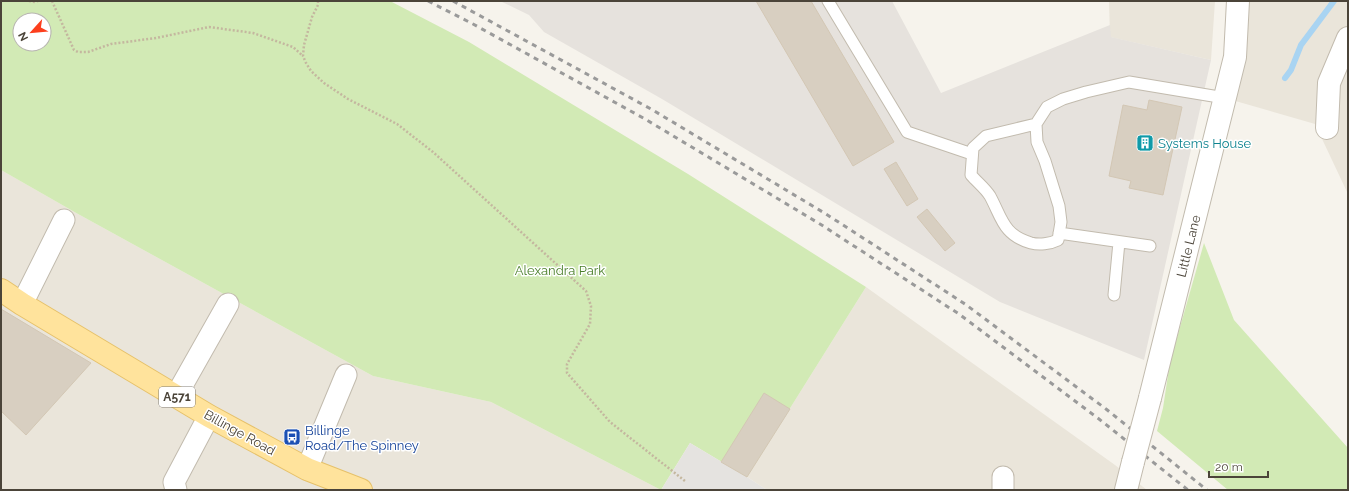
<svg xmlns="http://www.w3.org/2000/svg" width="1349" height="491" font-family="Raleway,sans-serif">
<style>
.residential{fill:#eae5da}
.industrial{fill:#e6e2dd}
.green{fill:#d2eab5;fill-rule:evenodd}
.parking{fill:#e5e3e0}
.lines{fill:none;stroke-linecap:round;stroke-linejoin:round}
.stream{stroke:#a9d4f2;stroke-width:6}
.building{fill:#d8cfc1;stroke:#d3c7b4}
.service-casing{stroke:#c2bbae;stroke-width:13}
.minor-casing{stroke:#c2bbae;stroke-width:23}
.tertiary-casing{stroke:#c2bbae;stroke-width:24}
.primary-casing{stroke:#e6c16a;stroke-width:24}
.path{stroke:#c4b79f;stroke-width:2.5;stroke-dasharray:2 2;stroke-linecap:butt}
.service{stroke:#fff;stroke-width:11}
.minor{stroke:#fff;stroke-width:21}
.tertiary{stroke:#fff;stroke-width:22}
.primary{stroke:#ffe39c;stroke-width:22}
.rail{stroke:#9a9a9a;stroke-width:3;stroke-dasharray:5 5;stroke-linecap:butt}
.tertiary-bridge-casing{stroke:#c2bbae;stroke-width:24;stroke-linecap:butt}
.tertiary-bridge{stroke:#fff;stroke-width:22}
.labels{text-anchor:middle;stroke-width:3;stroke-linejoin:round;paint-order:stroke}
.shield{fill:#fff;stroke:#817c74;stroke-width:1}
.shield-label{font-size:12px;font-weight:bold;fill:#4b4439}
.culture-label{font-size:13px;fill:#0d838f;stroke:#fff;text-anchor:start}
.street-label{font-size:13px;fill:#4b4439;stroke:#fff}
.park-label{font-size:13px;fill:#4a7f2a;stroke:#fff}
.transit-label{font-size:13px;fill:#164399;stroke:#fff;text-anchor:start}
</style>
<rect width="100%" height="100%" fill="#f6f3ec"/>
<!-- residential -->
<path class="residential" d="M 1109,1 L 1215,1 L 1211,60 L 1110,37 Z
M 1238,1 L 1348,1 L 1348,194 L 1315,124 L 1225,98 Z
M 1,170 L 78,214 L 373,376 L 491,402 L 661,490 L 1,490 Z
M 866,287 L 1115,465 L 1147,490 L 767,490 L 747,477 Z"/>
<!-- industrial -->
<path class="industrial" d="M 500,1 L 892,1 L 941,93 L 1110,25 L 1111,37 L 1211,60 L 1144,360 L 1000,302 L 662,99 L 544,32 L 529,15 Z"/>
<!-- green -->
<path class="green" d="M 1,1 L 390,1 L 469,42 L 688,174 L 866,287 L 747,477 L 690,443 L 661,490 L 491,402 L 373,376 L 78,214 L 1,170 ZM 20,20 L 44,20 L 44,44 L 20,44 Z
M 1204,243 L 1234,320 L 1348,448 L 1348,490 L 1228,490 L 1157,431 L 1163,408 L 1170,362 Z"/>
<!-- parking -->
<path class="parking" d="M 690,443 L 747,477 L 767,490 L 661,490 Z"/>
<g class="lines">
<!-- stream -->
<path class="stream" d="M 1285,78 L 1291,70 L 1301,45 L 1334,1"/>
</g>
<!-- building -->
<path class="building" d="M 756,1 L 811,1 L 894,142 L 853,166 Z
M 1149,100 L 1182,107 L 1163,195 L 1129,188 L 1131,181 L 1109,176 L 1123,105 L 1147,110 Z
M 896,162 L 918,199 L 907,206 L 884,169 Z
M 927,209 L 955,243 L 945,251 L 917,217 Z
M 1,309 L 91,363 L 26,435 L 1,411 Z
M 764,393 L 790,409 L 747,477 L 721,462 Z"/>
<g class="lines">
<!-- service casing -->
<g class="service-casing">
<path id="service" d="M 828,1 L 907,132 L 972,154
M 1036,124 L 986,136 L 973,148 L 971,175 C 977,182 985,188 990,196 C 1002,218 1003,235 1031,243 C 1039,245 1050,244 1058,240 L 1061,222 L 1059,206 L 1045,161 L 1037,142 L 1036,124 L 1047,107 L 1063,99 L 1086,92 L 1129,82 L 1225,98
M 1059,233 L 1150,246
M 1114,295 L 1119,242"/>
</g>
<!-- minor casing -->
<g class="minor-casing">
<path id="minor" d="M 22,304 L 64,220
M 176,396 L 228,304
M 307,469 L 346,375
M 176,490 L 174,482 L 209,416
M 1003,490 L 1003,477"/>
</g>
<!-- tertiary casing -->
<g class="tertiary-casing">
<path id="tertiary" d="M 1327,128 L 1329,83 L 1348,38
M 1150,398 L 1235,57 L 1238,1
M 1126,490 L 1133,462"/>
</g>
<!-- primary casing -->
<g class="primary-casing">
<path id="primary" d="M 1,290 L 22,304 L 209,416 L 307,469 L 361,490"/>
</g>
<!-- path -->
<path class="path" d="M 29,1 L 35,2 L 38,1
M 52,1 L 74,50 L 78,52 L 88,52 L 111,44 L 156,38 L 209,27 L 253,33 L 293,47 L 303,56
M 318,1 L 318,5 L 312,17 L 304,45 L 303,56 L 306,63 L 311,71 L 324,83 L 348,99 L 397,124 L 433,152 L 586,291 L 591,306 L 590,324 L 567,364 L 567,373 L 610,422 L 685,481"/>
<!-- service -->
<use href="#service" class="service"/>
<!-- minor -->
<use href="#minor" class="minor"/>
<!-- tertiary -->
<use href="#tertiary" class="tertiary"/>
<!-- primary -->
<use href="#primary" class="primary"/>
<!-- rail -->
<path class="rail" d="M 428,1 L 473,24 L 645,119 L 820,224 L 959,314 L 1099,419 L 1188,490
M 453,1 L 651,109 L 826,214 L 965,304 L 1106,409 L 1207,490"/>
<!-- tertiary-bridge casing -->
<g class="tertiary-bridge-casing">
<path id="tertiary-bridge" d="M 1133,462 L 1150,398"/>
</g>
<!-- tertiary-bridge -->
<use href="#tertiary-bridge" class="tertiary-bridge"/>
</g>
<!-- icons -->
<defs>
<g id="building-square" transform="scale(0.9)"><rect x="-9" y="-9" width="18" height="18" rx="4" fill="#0f9aa8" stroke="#fff"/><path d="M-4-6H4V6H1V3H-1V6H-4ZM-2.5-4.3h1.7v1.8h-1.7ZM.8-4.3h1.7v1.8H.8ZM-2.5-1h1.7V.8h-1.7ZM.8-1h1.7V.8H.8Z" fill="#fff"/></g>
<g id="bus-square" transform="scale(0.9)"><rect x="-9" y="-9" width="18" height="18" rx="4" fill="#1a4fb4" stroke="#fff"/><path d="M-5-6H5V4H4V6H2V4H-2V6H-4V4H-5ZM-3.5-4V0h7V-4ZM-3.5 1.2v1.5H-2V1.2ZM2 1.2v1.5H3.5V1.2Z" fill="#fff"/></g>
</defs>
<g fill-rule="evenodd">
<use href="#building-square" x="1145" y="143"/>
<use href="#bus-square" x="292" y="437"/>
</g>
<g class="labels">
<!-- shield labels -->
<rect class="shield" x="159" y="387" width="36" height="20" rx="3"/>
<g class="shield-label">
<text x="177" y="401">A571</text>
</g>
<!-- culture labels -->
<g class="culture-label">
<text x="1158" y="148">Systems House</text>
</g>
<!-- street labels -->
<g class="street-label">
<text transform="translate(1188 246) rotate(-76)" y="5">Little Lane</text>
<text transform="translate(240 432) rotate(29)" y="5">Billinge Road</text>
</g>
<!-- park labels -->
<g class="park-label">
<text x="560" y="275">Alexandra Park</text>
</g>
<!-- transit labels -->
<g class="transit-label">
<text x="305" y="435">Billinge<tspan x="305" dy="15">Road/The Spinney</tspan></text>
</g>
</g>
<!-- border -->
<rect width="1349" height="491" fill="none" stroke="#4b4439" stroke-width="4"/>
<!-- north arrow -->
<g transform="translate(32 32) rotate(243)"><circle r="19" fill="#ffffff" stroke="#b7b4b0"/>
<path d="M0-3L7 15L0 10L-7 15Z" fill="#fc3f1d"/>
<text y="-6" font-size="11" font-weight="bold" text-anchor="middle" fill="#4b4439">N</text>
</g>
<!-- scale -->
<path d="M1209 471v6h59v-6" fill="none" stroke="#4b4439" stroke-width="2"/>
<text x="1215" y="471" font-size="12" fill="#4b4439" stroke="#ffffff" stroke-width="3" paint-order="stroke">20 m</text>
</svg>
